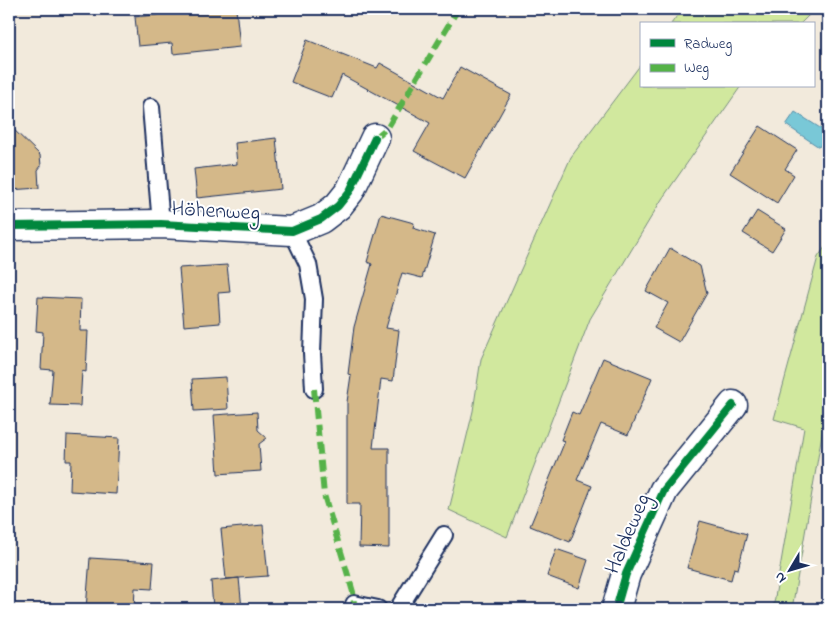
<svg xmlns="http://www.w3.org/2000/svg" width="837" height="618" font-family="'Indie Flower',sans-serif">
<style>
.green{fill:#d1e89e;stroke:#768c7e}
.water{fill:#79c8d7;stroke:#538ba7}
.building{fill:#d4b889;stroke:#1b2f5e}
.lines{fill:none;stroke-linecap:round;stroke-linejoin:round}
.service-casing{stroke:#1b2f5e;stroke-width:20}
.minor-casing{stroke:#1b2f5e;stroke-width:31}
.service{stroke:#fff;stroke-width:16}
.minor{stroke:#fff;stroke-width:28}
.quiet{stroke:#55b248;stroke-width:6;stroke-dasharray:12 6;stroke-linecap:butt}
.cycleway-casing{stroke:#fff;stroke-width:11}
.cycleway{stroke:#00873e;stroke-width:8}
.labels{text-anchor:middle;stroke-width:4;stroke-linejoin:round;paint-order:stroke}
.street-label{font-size:22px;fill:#1b2f5e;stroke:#fff}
</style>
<rect width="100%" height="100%" fill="#f2eadc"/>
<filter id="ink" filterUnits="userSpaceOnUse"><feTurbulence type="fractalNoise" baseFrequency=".02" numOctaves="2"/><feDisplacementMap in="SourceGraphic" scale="10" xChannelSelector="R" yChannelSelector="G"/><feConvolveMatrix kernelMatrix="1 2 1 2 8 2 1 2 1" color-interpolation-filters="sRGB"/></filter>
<g filter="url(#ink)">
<!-- green -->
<path class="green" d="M 682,9 L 815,9 L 800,24 L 671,24 Z
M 641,64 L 641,86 L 741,86 L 662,199 L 590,319 L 507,537 L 449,510 L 473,411 L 481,359 L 571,157 Z
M 828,243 L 828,399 L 792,609 L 773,609 L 804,428 L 774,419 L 818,257 Z"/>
<!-- water -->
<path class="water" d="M 795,112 L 828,133 L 819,147 L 786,125 Z"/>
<!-- building -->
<path class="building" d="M 216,9 L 236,9 L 240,47 L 173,54 L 172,43 L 138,46 L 135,17 Z
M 307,40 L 377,68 L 380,63 L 443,98 L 460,67 L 511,95 L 465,178 L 414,151 L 430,123 L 342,75 L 332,98 L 291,82 Z
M 9,125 L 40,155 L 41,166 L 38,170 L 39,188 L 9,190 Z
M 760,126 L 797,150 L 785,169 L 794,175 L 777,203 L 730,173 Z
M 276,138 L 281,189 L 197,198 L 194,169 L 237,164 L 235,143 Z
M 757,211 L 786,229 L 772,251 L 743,233 Z
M 381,214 L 414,223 L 413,228 L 435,235 L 422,278 L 402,273 L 386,328 L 399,330 L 393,381 L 381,379 L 373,448 L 389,448 L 389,548 L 359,547 L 360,504 L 347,504 L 347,402 L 351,375 L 348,374 L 354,327 L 372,264 L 367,262 Z
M 670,248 L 700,266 L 707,293 L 679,342 L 654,328 L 668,303 L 646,291 Z
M 227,265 L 230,292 L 218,293 L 220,323 L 184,326 L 179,268 Z
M 38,297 L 81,299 L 80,331 L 88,331 L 86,372 L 82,371 L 80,406 L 50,405 L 53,370 L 41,369 L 43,332 L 36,331 Z
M 603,358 L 652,378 L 628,435 L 601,424 L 577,480 L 592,486 L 570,542 L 530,526 L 565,441 L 561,440 L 572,412 L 579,415 Z
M 226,377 L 228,409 L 194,411 L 192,379 Z
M 257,412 L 258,430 L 267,438 L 259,444 L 261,471 L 218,474 L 214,415 Z
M 67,435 L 119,438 L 116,494 L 70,491 L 71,461 L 66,461 Z
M 700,521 L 747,534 L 738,569 L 734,568 L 731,580 L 687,568 Z
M 263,525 L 268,576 L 226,579 L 221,529 Z
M 556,549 L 588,560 L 579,588 L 547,576 Z
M 90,558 L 154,562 L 152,589 L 135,588 L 134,609 L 86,609 Z
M 239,578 L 242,609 L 213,609 L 211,581 Z"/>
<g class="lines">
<!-- service casing -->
<g class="service-casing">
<path id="service" d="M 151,107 L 161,224
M 292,231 L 308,264 L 314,299 L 312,353 L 314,389
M 354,604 L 378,609
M 398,609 L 444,535"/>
</g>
<!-- minor casing -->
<g class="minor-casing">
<path id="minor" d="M 9,226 L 161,224 L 292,231 L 321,219 L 338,206 L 350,191 L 375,138
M 616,609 L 626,574 L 664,490 L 733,405"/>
</g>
<!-- service -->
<use href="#service" class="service"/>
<!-- minor -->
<use href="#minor" class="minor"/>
<!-- quiet -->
<path class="quiet" d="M 375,138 L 388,127 L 458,9
M 314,389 L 324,495 L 353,592 L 354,604"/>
<!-- cycleway casing -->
<g class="cycleway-casing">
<path id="cycleway" d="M 9,226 L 161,224 L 292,231 L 321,219 L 338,206 L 350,191 L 375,138
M 616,609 L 626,574 L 664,490 L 733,405"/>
</g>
<!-- cycleway -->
<use href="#cycleway" class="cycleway"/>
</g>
</g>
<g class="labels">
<!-- street labels -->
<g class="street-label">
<text transform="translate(216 209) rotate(3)" y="8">Höhenweg</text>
<text transform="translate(626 533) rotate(-67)" y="8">Haldeweg</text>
</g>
</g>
<!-- margin -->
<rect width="837" height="618" fill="none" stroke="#fff" stroke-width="30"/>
<rect x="15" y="15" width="807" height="588" fill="none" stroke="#1b2f5e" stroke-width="2" filter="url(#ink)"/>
<!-- legend -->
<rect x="640" y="22" width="175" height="65" fill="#ffffff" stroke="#a4acbf"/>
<rect x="650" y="39" width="25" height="8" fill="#00873e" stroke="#a4acbf"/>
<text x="684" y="48" font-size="15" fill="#1b2f5e">Radweg</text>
<rect x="650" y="64" width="25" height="8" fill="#55b248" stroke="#a4acbf"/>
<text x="684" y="72" font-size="15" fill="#1b2f5e">Weg</text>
<!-- north arrow -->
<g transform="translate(790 570) rotate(232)" stroke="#ffffff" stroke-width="4" paint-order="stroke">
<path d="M0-4L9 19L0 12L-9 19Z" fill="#1b2f5e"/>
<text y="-8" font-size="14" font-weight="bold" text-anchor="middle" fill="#1b2f5e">N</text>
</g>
</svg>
